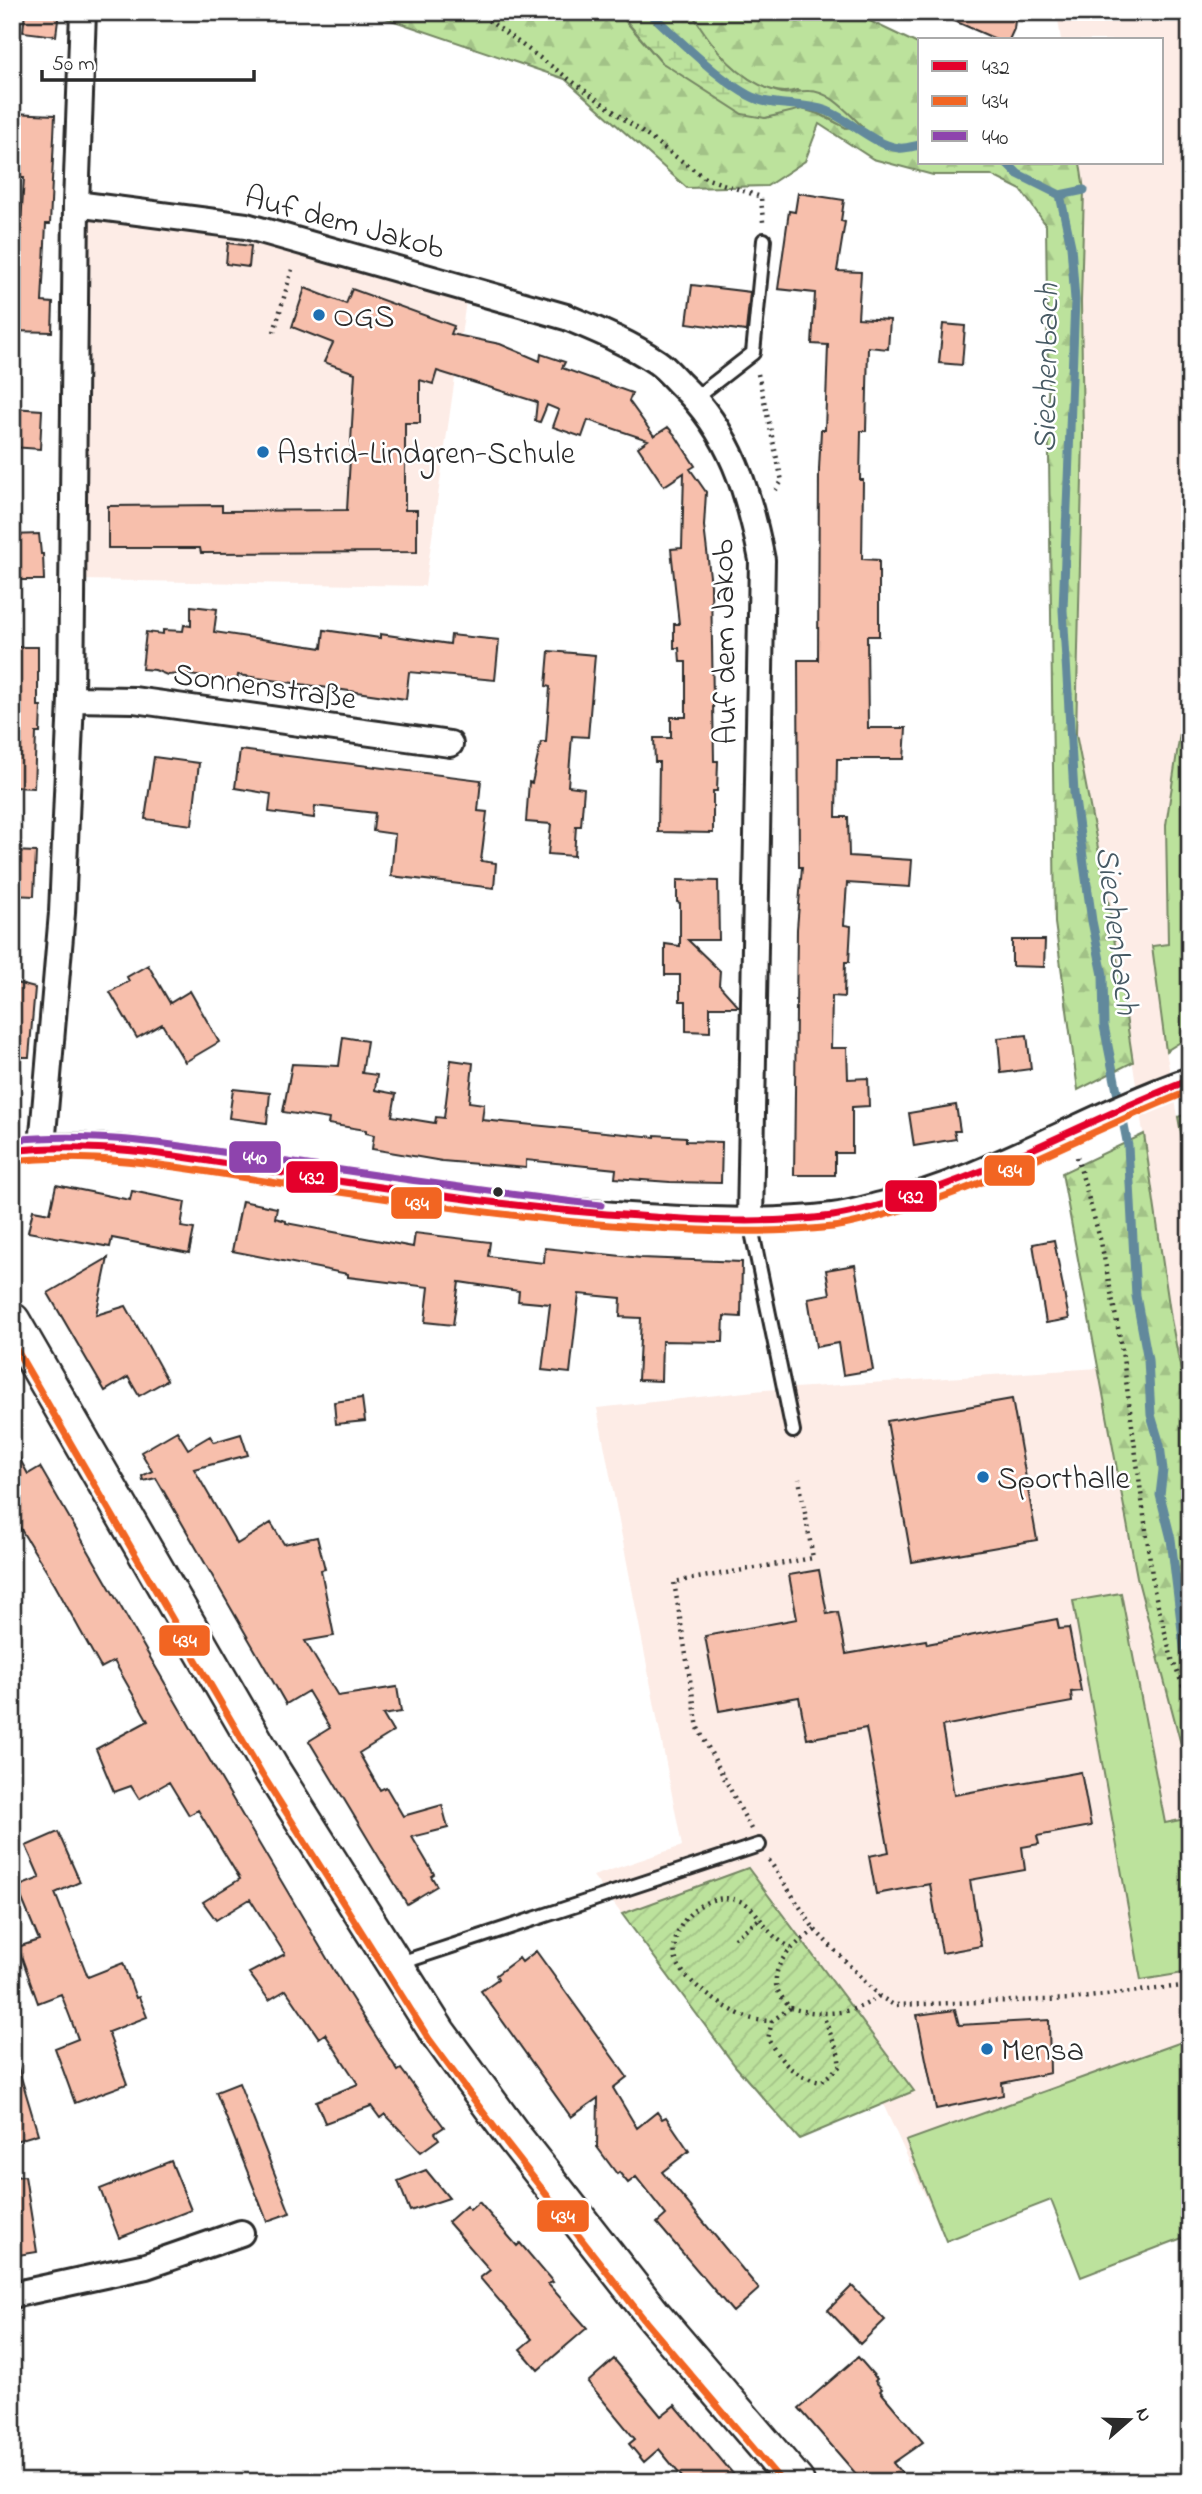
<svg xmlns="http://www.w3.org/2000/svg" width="1202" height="2494" font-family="'Indie Flower',sans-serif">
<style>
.built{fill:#fdece6}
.green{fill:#bce29c;stroke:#748664;stroke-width:2}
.forest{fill:url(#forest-firs);stroke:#748664;stroke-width:2}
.wetland{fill:url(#wetland-marsh);stroke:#748664;stroke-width:2}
.garden{fill:url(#garden-furrows);stroke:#748664;stroke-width:2}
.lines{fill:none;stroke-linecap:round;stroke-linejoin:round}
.stream{stroke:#62899c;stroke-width:9}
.building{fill:#f7bfac;stroke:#2b2b2b;stroke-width:2}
.service-casing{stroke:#2b2b2b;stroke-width:18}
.minor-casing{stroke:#2b2b2b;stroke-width:30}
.secondary-casing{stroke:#2b2b2b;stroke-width:40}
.path{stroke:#2b2b2b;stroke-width:4.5;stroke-dasharray:2 5;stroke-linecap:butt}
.service{stroke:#fff;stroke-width:12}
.minor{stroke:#fff;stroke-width:24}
.secondary{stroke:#fff;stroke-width:35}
.bus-1-casing{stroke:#fff;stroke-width:12}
.bus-2-casing{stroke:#fff;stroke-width:12}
.bus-3-casing{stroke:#fff;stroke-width:12}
.bus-1{stroke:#e4002b;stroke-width:7}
.bus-2{stroke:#f26522;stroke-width:7}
.bus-3{stroke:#8e44ad;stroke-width:7}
.poi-dot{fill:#1f6fb2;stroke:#fff;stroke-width:2.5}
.bus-dot{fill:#2b2b2b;stroke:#fff;stroke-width:2.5}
.labels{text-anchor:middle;stroke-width:5;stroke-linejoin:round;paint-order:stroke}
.street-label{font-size:32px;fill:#2b2b2b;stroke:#fff}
.poi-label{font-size:32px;fill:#2b2b2b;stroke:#fff;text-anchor:start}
.water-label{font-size:33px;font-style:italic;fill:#475a64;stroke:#fff}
.line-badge{stroke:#fff;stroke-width:2.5}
.badge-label{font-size:19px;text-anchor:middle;font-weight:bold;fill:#fff}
</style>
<defs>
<pattern id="forest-firs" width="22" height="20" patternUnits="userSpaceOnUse" patternTransform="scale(1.75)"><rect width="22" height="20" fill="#bce29c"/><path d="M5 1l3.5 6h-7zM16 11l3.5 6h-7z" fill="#a2c287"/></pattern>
<pattern id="wetland-marsh" width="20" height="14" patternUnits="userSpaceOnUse" patternTransform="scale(1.75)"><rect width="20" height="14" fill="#bce29c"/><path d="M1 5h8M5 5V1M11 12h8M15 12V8" fill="none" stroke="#a2c287"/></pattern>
<pattern id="garden-furrows" width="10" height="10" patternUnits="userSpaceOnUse" patternTransform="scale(1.75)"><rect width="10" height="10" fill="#bce29c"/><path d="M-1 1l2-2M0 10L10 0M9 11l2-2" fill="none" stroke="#a2c287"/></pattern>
</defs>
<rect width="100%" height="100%" fill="#fff"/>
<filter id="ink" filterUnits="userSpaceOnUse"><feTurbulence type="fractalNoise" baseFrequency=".0143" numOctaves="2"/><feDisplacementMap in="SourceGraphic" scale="14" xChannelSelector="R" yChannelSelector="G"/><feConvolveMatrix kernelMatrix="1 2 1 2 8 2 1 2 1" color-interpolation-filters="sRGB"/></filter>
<g filter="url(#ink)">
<!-- built -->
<path class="built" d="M 1057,12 L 1181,12 L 1190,46 L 1190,667 L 1166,825 L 1168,944 L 1152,947 L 1166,1051 L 1190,1182 L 1190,1417 L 1171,1319 L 1109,905 L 1076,734 L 1083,436 L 1081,302 L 1084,190 L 1080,163 L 1162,163 L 1162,40 L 1061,40 Z
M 84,216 L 252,238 L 466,301 L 425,586 L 81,580 Z
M 1099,1368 L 1137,1577 L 1182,1748 L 1190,1761 L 1190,2234 L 1081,2277 L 1051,2200 L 946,2241 L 883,2104 L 799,2139 L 736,2067 L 593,1876 L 682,1846 L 597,1408 L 764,1390 Z"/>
<!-- green -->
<path class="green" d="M 1190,667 L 1190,1036 L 1166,1051 L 1152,946 L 1168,944 L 1166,825 Z
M 1190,1113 L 1190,1182 L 1178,1117 Z
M 1121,1593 L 1165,1823 L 1190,1818 L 1190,1972 L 1141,1980 L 1073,1601 Z
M 1190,2039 L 1190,2235 L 1081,2277 L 1051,2200 L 946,2241 L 906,2141 Z"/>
<!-- forest -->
<path class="forest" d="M 368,12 L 602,12 L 621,16 L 661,62 L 765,118 C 776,116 792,108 803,109 C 826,112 837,131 861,126 L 797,90 C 766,100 731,68 712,46 C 703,36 698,23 691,12 L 851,12 L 920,45 L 920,163 L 1080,163 L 1084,190 L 1081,302 L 1083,436 L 1076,734 L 1109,905 L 1133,1062 L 1078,1090 L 1055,923 L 1046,225 L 1021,190 L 991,175 L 933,175 L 873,159 L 819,124 L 805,161 L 767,186 L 687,188 L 565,79 Z
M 1144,1134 L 1171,1319 L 1190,1417 L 1190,1760 L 1182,1748 L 1137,1577 L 1062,1173 Z"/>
<!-- wetland -->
<path class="wetland" d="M 602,12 L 691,12 C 713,48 739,83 782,93 C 790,95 800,90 809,91 C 830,91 847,112 862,126 L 846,128 L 822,115 L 802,109 L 765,118 L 742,114 L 661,62 L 622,16 Z"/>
<!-- garden -->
<path class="garden" d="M 748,1868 L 914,2091 L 799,2139 L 736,2067 L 622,1914 Z"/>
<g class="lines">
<!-- stream -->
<path class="stream" d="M 649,12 C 674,35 732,94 763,101 C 784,106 806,103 827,111 C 850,120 874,145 899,148 C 905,149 914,146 920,145
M 1007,163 L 1018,174 L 1060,195 L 1084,190
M 1060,195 L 1071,246 L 1075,300 L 1063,610 L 1074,793 L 1092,921 L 1103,975 L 1104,1026 L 1128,1146 L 1136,1296 L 1148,1360 L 1151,1415 L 1160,1445 L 1163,1470 L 1160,1495 L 1171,1539 L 1185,1655 L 1190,1666"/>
</g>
<!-- building -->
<path class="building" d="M 25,12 L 59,12 L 56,36 L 23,32 Z
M 934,12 L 1016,12 L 1014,29 L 1009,40 L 998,40 Z
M 12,113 L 55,115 L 50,224 L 46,224 L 42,302 L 53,303 L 52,332 L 12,331 L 12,223 L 21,223 L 24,178 L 12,178 Z
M 798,193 L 844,200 L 841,221 L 845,222 L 837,271 L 861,272 L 858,318 L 890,320 L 888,349 L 868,347 L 866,431 L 861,431 L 860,480 L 863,480 L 862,559 L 879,560 L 879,636 L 867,636 L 868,728 L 906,728 L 904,759 L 837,759 L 836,817 L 848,817 L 849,856 L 912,860 L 910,887 L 847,883 L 844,925 L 851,926 L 849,962 L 845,962 L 844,997 L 832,996 L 831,1048 L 847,1048 L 848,1079 L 868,1078 L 869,1106 L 852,1107 L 852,1153 L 835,1153 L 835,1175 L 794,1175 L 797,929 L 802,867 L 799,867 L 798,660 L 818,660 L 819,469 L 821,430 L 825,430 L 828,345 L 812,344 L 815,293 L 778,289 L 789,211 L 795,212 Z
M 228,243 L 251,246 L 249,267 L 226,264 Z
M 692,285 L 750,292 L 746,331 L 687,323 Z
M 305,288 L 346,304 L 352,289 L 454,326 L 451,334 L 500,344 L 540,361 L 541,354 L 565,362 L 562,368 L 632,393 L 629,401 L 654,436 L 668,427 L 675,435 L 695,466 L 690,469 L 706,492 L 704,526 L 711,585 L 714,761 L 718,761 L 717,791 L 713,791 L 713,833 L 658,832 L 659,762 L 655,762 L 654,738 L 671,738 L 671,717 L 686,717 L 686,662 L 680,662 L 679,648 L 674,648 L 674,624 L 679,624 L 671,549 L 682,548 L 684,473 L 664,486 L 638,447 L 648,440 L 588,420 L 582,437 L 553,427 L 559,410 L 547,405 L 540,422 L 535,421 L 537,402 L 437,371 L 433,384 L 420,380 L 420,423 L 405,423 L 405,510 L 417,510 L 417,552 L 201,553 L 200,548 L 108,548 L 108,506 L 222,505 L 222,511 L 347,510 L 355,373 L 324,362 L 333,343 L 292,327 Z
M 943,324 L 965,326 L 962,365 L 939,363 Z
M 12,408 L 42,410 L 40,449 L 12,447 Z
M 39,534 L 41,554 L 43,554 L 44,580 L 12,580 L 12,535 Z
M 191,606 L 217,609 L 214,632 L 322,648 L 324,630 L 380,638 L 380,634 L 450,644 L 451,635 L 499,640 L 495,680 L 409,672 L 406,699 L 238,675 L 237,681 L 180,674 L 167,675 L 155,670 L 142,669 L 146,632 L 163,634 L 163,630 L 183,631 L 184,625 L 191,626 Z
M 12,647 L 38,647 L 38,706 L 41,706 L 40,733 L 36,733 L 34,788 L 12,787 L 16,691 L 12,691 Z
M 549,651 L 595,655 L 588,737 L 572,736 L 568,786 L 584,788 L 581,826 L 576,826 L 574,856 L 548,854 L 551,824 L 526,822 L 529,782 L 532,783 L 541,742 L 546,742 L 550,687 L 546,686 Z
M 240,750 L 481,780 L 478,811 L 487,812 L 481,861 L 496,863 L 494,888 L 391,876 L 395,834 L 373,831 L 375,813 L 315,806 L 314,818 L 269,812 L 271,794 L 235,788 Z
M 154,757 L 199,763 L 192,825 L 145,819 Z
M 12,851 L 36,852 L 34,896 L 12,895 Z
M 677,880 L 718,881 L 719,940 L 688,940 L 720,971 L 719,985 L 739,1007 L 710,1007 L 710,1032 L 686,1031 L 686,1001 L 680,1001 L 680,975 L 665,975 L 665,944 L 680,946 L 680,903 L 677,902 Z
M 1012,940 L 1045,940 L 1044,967 L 1012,966 Z
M 148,965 L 170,1003 L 190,991 L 219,1042 L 185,1062 L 162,1024 L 137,1038 L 110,992 L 129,981 L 127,977 Z
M 12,982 L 35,988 L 29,1057 L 12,1057 Z
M 1027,1035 L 1031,1069 L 1001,1073 L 998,1038 Z
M 343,1037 L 367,1041 L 362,1073 L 377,1075 L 375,1090 L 396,1094 L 392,1116 L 435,1123 L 436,1117 L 444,1118 L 451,1060 L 473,1063 L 469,1102 L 484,1104 L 482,1120 L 655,1137 L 655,1135 L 686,1137 L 686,1141 L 722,1142 L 721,1183 L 670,1182 L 615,1178 L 616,1169 L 526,1160 L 526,1168 L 442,1161 L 372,1149 L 374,1135 L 366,1133 L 366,1130 L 328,1124 L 329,1119 L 283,1112 L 292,1064 L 339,1066 Z
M 233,1089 L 270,1093 L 267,1123 L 229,1118 Z
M 956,1105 L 960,1131 L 954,1131 L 956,1139 L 914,1146 L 909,1113 Z
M 56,1185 L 130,1200 L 132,1191 L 185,1202 L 181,1227 L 194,1229 L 189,1253 L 112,1238 L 110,1247 L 28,1232 L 33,1210 L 50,1213 Z
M 242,1201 L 277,1208 L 275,1218 L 286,1221 L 286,1223 L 413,1247 L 415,1233 L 490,1242 L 488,1256 L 516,1260 L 544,1263 L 545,1248 L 641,1258 L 742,1262 L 741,1317 L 724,1316 L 723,1342 L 662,1341 L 661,1381 L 638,1380 L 641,1318 L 620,1317 L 621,1298 L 579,1294 L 570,1373 L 542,1370 L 550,1304 L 518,1301 L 519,1291 L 459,1282 L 453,1325 L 425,1322 L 429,1287 L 348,1277 L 348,1274 L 232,1251 Z
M 1054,1240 L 1069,1319 L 1046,1323 L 1033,1244 Z
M 108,1258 L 96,1315 L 126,1306 L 167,1380 L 139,1396 L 128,1377 L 105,1391 L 48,1293 Z
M 855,1265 L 873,1370 L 843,1375 L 838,1343 L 816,1347 L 808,1298 L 830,1294 L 826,1270 Z
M 362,1398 L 365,1421 L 336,1424 L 334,1402 Z
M 1012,1399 L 1037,1540 L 912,1562 L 887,1421 Z
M 177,1431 L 188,1449 L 210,1436 L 214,1442 L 241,1434 L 248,1455 L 194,1469 L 237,1544 L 271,1523 L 284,1544 L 317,1537 L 325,1569 L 321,1570 L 334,1636 L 305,1641 L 338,1696 L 397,1687 L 401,1712 L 383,1715 L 393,1732 L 359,1753 L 380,1790 L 386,1787 L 403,1816 L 442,1805 L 448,1828 L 412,1837 L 434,1874 L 431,1876 L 437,1886 L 407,1904 L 309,1741 L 330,1728 L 308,1691 L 286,1704 L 156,1478 L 143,1481 L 142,1476 L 152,1471 L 141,1452 Z
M 12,1445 L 28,1474 L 40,1467 L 192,1730 L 335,1972 L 398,2071 L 401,2069 L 444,2127 L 435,2133 L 439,2139 L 421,2152 L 385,2114 L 380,2118 L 371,2106 L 325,2123 L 316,2101 L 358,2084 L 325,2034 L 319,2038 L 286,1990 L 269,2000 L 249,1973 L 285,1954 L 250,1899 L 216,1920 L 203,1902 L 240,1879 L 198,1810 L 189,1815 L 169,1782 L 139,1799 L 131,1786 L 114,1792 L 96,1749 L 148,1721 L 114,1661 L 101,1668 L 55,1585 L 12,1515 Z
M 819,1570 L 827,1614 L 838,1612 L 846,1654 L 926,1640 L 927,1644 L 1057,1619 L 1059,1629 L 1069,1628 L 1081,1691 L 1071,1692 L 1072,1702 L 942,1726 L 954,1795 L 1081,1772 L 1091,1826 L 1037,1836 L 1039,1844 L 1022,1847 L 1025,1870 L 970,1880 L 981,1946 L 942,1953 L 930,1884 L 876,1894 L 869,1856 L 889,1852 L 866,1728 L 807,1739 L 799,1697 L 719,1711 L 705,1636 L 797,1619 L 789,1575 Z
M 58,1832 L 80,1882 L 55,1893 L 88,1977 L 123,1963 L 136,1998 L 139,1997 L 147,2017 L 108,2032 L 127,2084 L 75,2103 L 55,2048 L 78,2039 L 70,2017 L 61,1994 L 38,2003 L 18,1947 L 39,1940 L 17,1887 L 40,1878 L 26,1846 Z
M 536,1951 L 627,2077 L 613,2088 L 637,2128 L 657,2112 L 662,2119 L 666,2117 L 689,2151 L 662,2172 L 759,2289 L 733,2312 L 657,2223 L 666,2215 L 636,2177 L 628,2183 L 619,2172 L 617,2174 L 597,2147 L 598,2098 L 571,2117 L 481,1991 L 498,1979 L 496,1975 L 519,1958 L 522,1962 Z
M 955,2010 L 959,2025 L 1049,2020 L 1050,2073 L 1002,2083 L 1003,2095 L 936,2109 L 917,2015 Z
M 18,2067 L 38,2134 L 12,2142 L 12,2068 Z
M 239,2083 L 290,2213 L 267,2221 L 216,2092 Z
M 171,2161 L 191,2210 L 119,2238 L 100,2189 Z
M 426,2170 L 449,2198 L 410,2211 L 398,2181 Z
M 25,2176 L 37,2252 L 12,2256 L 12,2177 Z
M 479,2202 L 517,2246 L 520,2243 L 553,2282 L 548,2284 L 587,2328 L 538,2370 L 520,2349 L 532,2339 L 480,2278 L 490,2270 L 448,2222 L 466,2206 L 470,2210 Z
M 852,2286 L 885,2320 L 860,2344 L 828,2310 Z
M 858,2357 L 877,2379 L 875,2381 L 882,2389 L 880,2391 L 923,2442 L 893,2463 L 909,2482 L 863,2482 L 799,2408 Z
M 614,2359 L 661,2416 L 675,2405 L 740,2482 L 686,2482 L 659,2449 L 644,2462 L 629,2444 L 635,2439 L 588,2382 Z"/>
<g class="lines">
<!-- service casing -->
<g class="service-casing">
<path id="service" d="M 695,398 L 753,353 L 764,240
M 750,1222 L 793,1431
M 397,1964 L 759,1845"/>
</g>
<!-- minor casing -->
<g class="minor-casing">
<path id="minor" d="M 76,204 L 246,226 L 566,317 C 597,330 629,343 657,362 C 666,368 673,377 680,384 C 731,432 749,493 762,560 L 750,1222
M 71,699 L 134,700 L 450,744
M 42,1146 L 62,913 L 71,699 L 76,204 L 83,12
M 12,1151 C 96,1137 194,1159 278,1172 C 406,1191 533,1211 663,1218 C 720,1221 776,1223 833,1216 C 849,1214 865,1209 881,1205 C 990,1179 1084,1117 1190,1080
M 12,2295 L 146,2266 L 241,2233"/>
</g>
<!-- secondary casing -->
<g class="secondary-casing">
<path id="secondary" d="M 12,1321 L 271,1769 L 438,2033 L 514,2137 L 654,2316 L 796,2482"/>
</g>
<!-- path -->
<path class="path" d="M 477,12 L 705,178 L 761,197 L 763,222
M 274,332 L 293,266
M 758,374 L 782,481 L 773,494
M 1190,765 L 1186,771 L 1190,798
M 1077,1157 L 1101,1242 L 1121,1343 L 1154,1590 L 1172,1659 L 1190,1703
M 751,1829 L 698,1728 L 674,1582 L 813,1558 L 799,1479
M 769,1860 L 815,1930 L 879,1996 L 894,2005 L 1072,1999 L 1190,1985
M 815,1930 C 798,1942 774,1959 776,1983 C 776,1992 785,2001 790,2008 C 820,2016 853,2016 879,1996
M 734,1938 L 761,1918
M 790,2008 L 772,2021 C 764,2021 754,2020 746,2017 C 725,2009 679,1979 675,1956 C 670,1922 707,1888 740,1901 C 756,1907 762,1925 773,1935 C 778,1940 785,1944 791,1948
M 772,2021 L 768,2039 C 781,2062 794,2077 821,2082 L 840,2066 L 838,2053 L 823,2015"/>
<!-- service -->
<use href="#service" class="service"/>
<!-- minor -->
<use href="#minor" class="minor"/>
<!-- secondary -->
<use href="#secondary" class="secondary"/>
<!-- bus-1 casing -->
<g class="bus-1-casing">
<path id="bus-1" d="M 12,1151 C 104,1140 193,1159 283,1173 C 402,1190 520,1209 639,1216 C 703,1221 769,1224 833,1216 C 855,1213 877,1206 898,1200 C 999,1172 1092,1117 1190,1080"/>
</g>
<!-- bus-2 casing -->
<g class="bus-2-casing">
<path id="bus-2" d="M 13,1161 C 105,1151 193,1170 284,1184 C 402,1201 520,1219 639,1227 C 704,1231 769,1234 833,1227 C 855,1224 877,1217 898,1211 C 1000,1183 1091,1129 1190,1091
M 12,1342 L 262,1774 L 429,2039 L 506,2143 L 646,2322 L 782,2482"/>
</g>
<!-- bus-3 casing -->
<g class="bus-3-casing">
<path id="bus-3" d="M 12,1140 C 103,1130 191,1148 281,1161 C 387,1177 494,1193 601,1205"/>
</g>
<!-- bus-1 -->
<use href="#bus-1" class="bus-1"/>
<!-- bus-2 -->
<use href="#bus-2" class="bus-2"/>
<!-- bus-3 -->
<use href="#bus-3" class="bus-3"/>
</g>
</g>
<!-- markers -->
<g class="poi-dot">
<circle cx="319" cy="315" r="7"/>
<circle cx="263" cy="452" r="7"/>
<circle cx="983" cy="1477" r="7"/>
<circle cx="987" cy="2049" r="7"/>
</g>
<circle class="bus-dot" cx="498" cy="1192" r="6"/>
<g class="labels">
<!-- street labels -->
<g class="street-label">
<text transform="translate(345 221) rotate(15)" y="11">Auf dem Jakob</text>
<text transform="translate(723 642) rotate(-91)" y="11">Auf dem Jakob</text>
<text transform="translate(265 685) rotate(8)" y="11">Sonnenstraße</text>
</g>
<!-- poi labels -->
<g class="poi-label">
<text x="333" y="326">OGS</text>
<text x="277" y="463">Astrid-Lindgren-Schule</text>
<text x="997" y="1488">Sporthalle</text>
<text x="1001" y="2060">Mensa</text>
</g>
<!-- water labels -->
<g class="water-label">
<text transform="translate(1044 368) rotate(-89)" y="12">Siechenbach</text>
<text transform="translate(1119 930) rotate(83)" y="12">Siechenbach</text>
</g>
</g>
<g class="line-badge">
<rect x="228" y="1140" width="54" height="34" rx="7" fill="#8e44ad"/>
<rect x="983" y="1154" width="53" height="33" rx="7" fill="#f26522"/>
<rect x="285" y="1160" width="54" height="34" rx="7" fill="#e4002b"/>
<rect x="884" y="1179" width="54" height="34" rx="7" fill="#e4002b"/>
<rect x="390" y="1186" width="53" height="34" rx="7" fill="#f26522"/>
<rect x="158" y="1624" width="53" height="33" rx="7" fill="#f26522"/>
<rect x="536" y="2199" width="54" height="34" rx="7" fill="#f26522"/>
</g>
<g class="badge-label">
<text x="255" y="1164">440</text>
<text x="1010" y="1177">434</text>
<text x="312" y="1184">432</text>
<text x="911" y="1203">432</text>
<text x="417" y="1210">434</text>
<text x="185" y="1647">434</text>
<text x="563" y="2223">434</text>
</g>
<!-- margin -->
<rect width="1202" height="2494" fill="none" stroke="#fff" stroke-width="42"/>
<rect x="21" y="21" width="1160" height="2452" fill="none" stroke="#2b2b2b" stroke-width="2.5" filter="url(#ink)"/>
<!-- legend -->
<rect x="918" y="38" width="245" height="126" fill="#ffffff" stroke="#aaaaaa" stroke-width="2"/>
<rect x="932" y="61" width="35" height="10" fill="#e4002b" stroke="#aaaaaa" stroke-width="2"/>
<text x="982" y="74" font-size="21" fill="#2b2b2b">432</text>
<rect x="932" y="96" width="35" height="10" fill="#f26522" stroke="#aaaaaa" stroke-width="2"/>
<text x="982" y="108" font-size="21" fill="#2b2b2b">434</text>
<rect x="932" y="131" width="35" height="10" fill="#8e44ad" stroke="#aaaaaa" stroke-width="2"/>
<text x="982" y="144" font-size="21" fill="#2b2b2b">440</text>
<!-- north arrow -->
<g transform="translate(1129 2420) rotate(70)" stroke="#ffffff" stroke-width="5" paint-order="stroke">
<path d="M0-5L12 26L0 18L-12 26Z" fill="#2b2b2b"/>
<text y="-10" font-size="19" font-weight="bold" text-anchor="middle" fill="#2b2b2b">N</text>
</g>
<!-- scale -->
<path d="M42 70v10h212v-10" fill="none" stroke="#2b2b2b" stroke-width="3.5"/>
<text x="52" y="70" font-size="21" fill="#2b2b2b" stroke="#ffffff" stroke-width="5" paint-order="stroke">50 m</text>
</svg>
